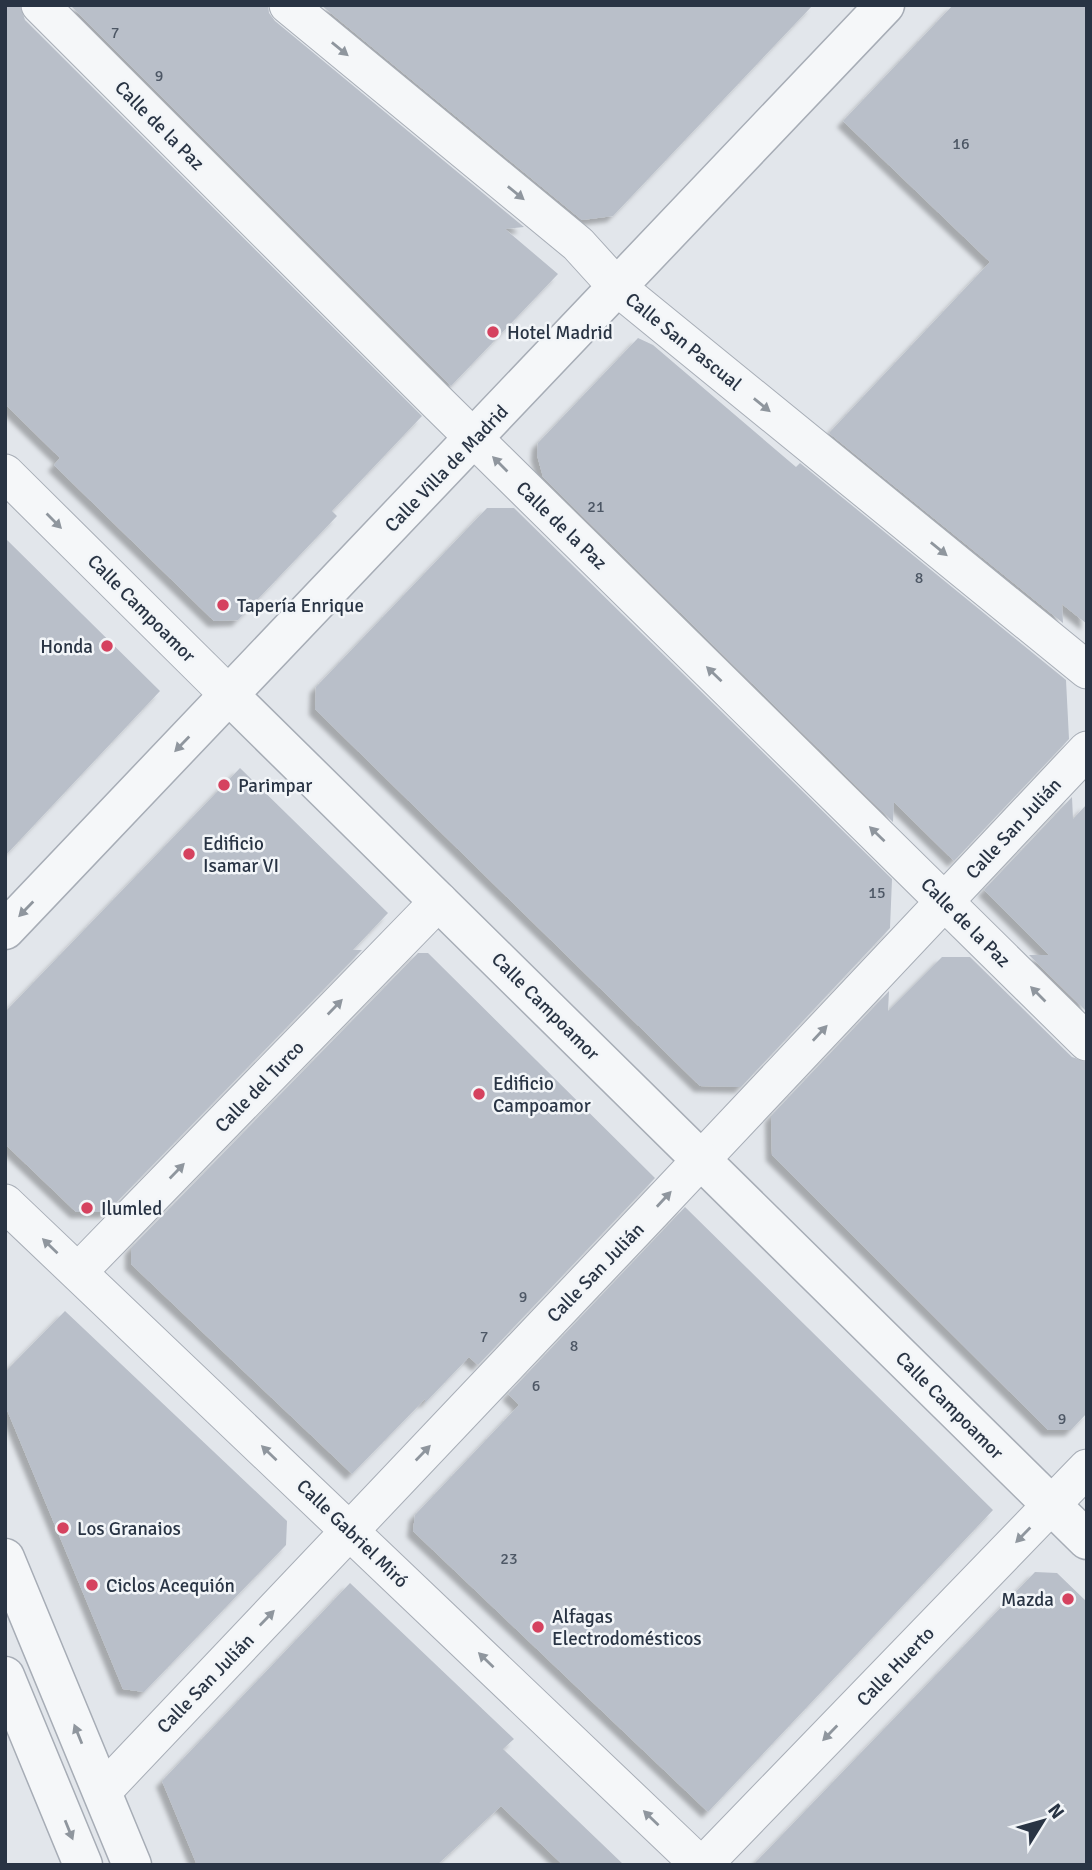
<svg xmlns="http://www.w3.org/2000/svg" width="1092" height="1870" font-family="Signika,sans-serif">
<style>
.building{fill:#b9bfc9;filter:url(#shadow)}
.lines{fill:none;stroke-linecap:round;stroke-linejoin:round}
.minor-casing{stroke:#a7adb6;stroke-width:39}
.tertiary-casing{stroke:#a7adb6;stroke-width:41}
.minor{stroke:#f5f7f9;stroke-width:37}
.tertiary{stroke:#f5f7f9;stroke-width:38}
.oneway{fill:#8f969e}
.poi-dot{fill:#d5425f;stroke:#f2f5f8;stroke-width:2.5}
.labels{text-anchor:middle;stroke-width:5;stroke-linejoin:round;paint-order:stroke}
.number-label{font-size:16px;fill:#4d5765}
.street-label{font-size:19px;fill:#293444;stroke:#f2f5f8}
.poi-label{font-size:19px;fill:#293444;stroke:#f2f5f8;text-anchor:start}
</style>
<defs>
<filter id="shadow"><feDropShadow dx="-6" dy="6" stdDeviation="2" flood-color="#0004"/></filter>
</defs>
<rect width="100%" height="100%" fill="#e2e6eb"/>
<!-- building -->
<path class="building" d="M 5,5 L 20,5 L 25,20 L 422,416 L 332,511 L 337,516 L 238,620 L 214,621 L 54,465 L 60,458 L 5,404 Z
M 70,5 L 268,5 L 269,13 L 275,21 L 524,227 L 505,229 L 558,274 L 451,386 Z
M 321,5 L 813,5 L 613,216 L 582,220 Z
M 953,5 L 1087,5 L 1087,624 L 1062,604 L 1063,623 L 829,433 L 990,262 L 843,121 Z
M 638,338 L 653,345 L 796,467 L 800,463 L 1066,680 L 1069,739 L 954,861 L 894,802 L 893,822 L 543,477 L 537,455 L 538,443 Z
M 487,508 L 514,508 L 892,879 L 890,928 L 741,1087 L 700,1086 L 315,709 L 316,687 Z
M 5,538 L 160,691 L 5,856 Z
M 240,768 L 388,913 L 353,950 L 362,950 L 107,1212 L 76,1212 L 5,1144 L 5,1012 Z
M 1072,797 L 1073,819 L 1087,804 L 1087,1012 L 1029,955 L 1049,955 L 984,890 Z
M 418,953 L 428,953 L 655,1178 L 478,1365 L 469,1357 L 425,1403 L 425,1399 L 352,1474 L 131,1264 L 131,1248 Z
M 942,957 L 970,957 L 1072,1057 L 1087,1062 L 1087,1413 L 1071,1430 L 1048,1430 L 772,1155 L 771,1116 L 889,991 L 888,1011 Z
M 685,1207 L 993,1510 L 708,1812 L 413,1531 L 415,1515 L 519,1405 L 508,1394 Z
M 65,1311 L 287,1521 L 286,1545 L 144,1692 L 123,1689 L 5,1405 L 5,1372 Z
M 1035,1572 L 1057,1573 L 1087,1602 L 1087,1865 L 753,1865 Z
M 350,1583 L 514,1739 L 503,1749 L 624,1865 L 563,1865 L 501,1806 L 437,1865 L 197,1865 L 162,1781 Z"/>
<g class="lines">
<!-- minor casing -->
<g class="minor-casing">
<path id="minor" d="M 40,5 L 435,400 L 1087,1042
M 288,5 L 578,244 L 617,287 L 1087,670
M 5,473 L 229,695
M 5,1203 L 700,1865
M 78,1272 L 439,901
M 102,1792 L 650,1214 L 1087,750
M 703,1865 L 1087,1468"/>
</g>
<!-- tertiary casing -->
<g class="tertiary-casing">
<path id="tertiary" d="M 229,695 L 1087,1540
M 5,930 L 885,5
M 5,1558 L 132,1865
M 5,1676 L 83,1865"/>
</g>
<!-- minor -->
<use href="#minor" class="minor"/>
<!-- tertiary -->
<use href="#tertiary" class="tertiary"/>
</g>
<!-- one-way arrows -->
<defs><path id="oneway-solid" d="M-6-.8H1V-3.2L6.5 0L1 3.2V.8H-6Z" transform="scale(1.75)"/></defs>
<g class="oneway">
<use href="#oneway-solid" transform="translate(340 49) rotate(39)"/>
<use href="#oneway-solid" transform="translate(516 193) rotate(39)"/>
<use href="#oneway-solid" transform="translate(762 405) rotate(39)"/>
<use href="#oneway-solid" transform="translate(500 464) rotate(-135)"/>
<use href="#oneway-solid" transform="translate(54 521) rotate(45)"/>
<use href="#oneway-solid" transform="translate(939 549) rotate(39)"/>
<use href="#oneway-solid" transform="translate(714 674) rotate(-136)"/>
<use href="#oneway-solid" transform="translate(182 744) rotate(134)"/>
<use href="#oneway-solid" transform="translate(877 834) rotate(-136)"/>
<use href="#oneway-solid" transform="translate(26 909) rotate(134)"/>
<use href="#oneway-solid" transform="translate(1038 994) rotate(-135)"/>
<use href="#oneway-solid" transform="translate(335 1007) rotate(-46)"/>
<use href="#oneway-solid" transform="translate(820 1033) rotate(-47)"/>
<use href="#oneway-solid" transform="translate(177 1171) rotate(-46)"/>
<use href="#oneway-solid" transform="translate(664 1199) rotate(-47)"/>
<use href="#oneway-solid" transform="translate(50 1246) rotate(-136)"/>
<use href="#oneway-solid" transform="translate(269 1453) rotate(-136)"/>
<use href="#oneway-solid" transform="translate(423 1453) rotate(-46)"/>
<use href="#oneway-solid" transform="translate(1023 1535) rotate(134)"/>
<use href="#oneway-solid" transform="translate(267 1618) rotate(-46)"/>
<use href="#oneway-solid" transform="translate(486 1660) rotate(-136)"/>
<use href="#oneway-solid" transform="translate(830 1733) rotate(134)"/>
<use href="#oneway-solid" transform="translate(78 1734) rotate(-112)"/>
<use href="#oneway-solid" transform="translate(651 1818) rotate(-136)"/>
<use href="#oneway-solid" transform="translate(69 1830) rotate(68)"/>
</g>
<!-- markers -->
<g class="poi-dot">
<circle cx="493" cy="332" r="7"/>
<circle cx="223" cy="605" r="7"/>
<circle cx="107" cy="646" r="7"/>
<circle cx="224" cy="785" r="7"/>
<circle cx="189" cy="854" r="7"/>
<circle cx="479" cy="1094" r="7"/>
<circle cx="87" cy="1208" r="7"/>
<circle cx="63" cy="1528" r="7"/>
<circle cx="92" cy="1585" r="7"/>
<circle cx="1068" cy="1599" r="7"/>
<circle cx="538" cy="1627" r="7"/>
</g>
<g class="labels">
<!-- number labels -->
<g class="number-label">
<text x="115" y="38">7</text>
<text x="159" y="81">9</text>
<text x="961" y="149">16</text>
<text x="596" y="512">21</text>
<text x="919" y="583">8</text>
<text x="877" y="898">15</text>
<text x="523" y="1302">9</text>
<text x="484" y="1342">7</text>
<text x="574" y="1351">8</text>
<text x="536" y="1391">6</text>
<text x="1062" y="1424">9</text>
<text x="509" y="1564">23</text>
</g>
<!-- street labels -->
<g class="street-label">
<text transform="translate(160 125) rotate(45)" y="7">Calle de la Paz</text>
<text transform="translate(684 341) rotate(39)" y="7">Calle San Pascual</text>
<text transform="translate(446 468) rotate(-46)" y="7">Calle Villa de Madrid</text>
<text transform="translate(562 525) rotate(44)" y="7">Calle de la Paz</text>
<text transform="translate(142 608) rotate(45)" y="7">Calle Campoamor</text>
<text transform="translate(1013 828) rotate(-47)" y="7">Calle San Julián</text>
<text transform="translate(966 922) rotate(45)" y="7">Calle de la Paz</text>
<text transform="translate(546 1006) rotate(45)" y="7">Calle Campoamor</text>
<text transform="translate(259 1086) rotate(-46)" y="7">Calle del Turco</text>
<text transform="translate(595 1272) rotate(-46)" y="7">Calle San Julián</text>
<text transform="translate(950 1405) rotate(45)" y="7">Calle Campoamor</text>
<text transform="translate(353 1533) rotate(44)" y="7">Calle Gabriel Miró</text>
<text transform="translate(895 1666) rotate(-46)" y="7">Calle Huerto</text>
<text transform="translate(205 1683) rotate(-46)" y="7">Calle San Julián</text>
</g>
<!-- poi labels -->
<g class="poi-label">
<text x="507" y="339">Hotel Madrid</text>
<text x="237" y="612">Tapería Enrique</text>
<text x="93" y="653" text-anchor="end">Honda</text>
<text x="238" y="792">Parimpar</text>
<text x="203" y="850">Edificio<tspan x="203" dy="22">Isamar VI</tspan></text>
<text x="493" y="1090">Edificio<tspan x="493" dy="22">Campoamor</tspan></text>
<text x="101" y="1215">Ilumled</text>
<text x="77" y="1535">Los Granaios</text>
<text x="106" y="1592">Ciclos Acequión</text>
<text x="1054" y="1606" text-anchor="end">Mazda</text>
<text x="552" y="1623">Alfagas<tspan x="552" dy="22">Electrodomésticos</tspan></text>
</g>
</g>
<!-- border -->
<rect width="1092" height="1870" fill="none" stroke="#293444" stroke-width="14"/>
<!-- north arrow -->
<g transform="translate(1043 1821) rotate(53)" stroke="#f2f5f8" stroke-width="5" paint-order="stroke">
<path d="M0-5L12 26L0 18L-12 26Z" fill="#293444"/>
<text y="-10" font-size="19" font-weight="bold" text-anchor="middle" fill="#293444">N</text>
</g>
</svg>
